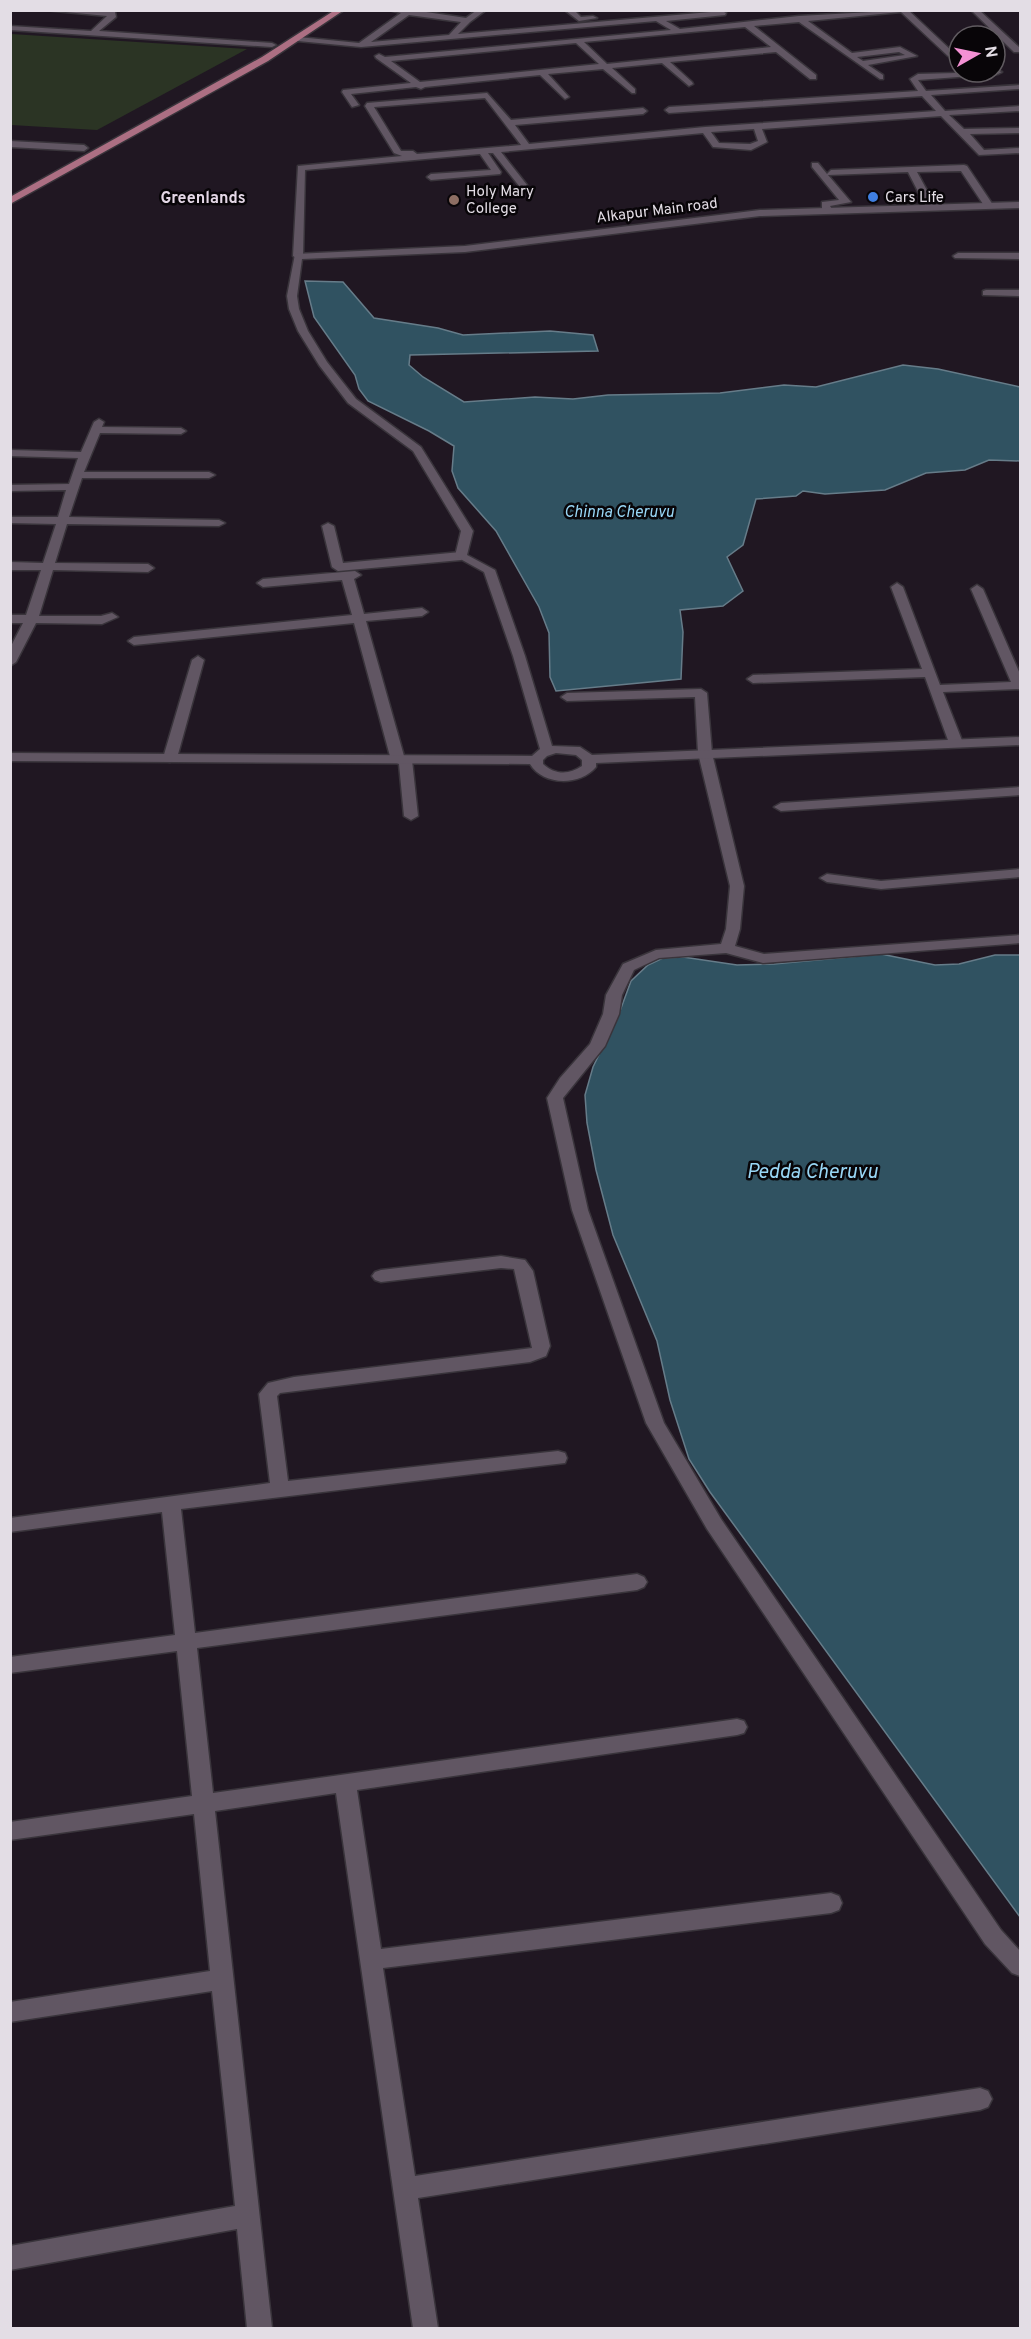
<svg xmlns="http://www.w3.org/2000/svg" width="1031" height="2339" font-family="Overpass,sans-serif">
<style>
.green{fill:#2b3424}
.water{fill:#305261;stroke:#667c89;stroke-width:1.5}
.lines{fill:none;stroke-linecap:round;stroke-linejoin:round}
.minor-casing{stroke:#39343b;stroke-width:3}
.tertiary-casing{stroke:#39343b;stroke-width:3}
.primary-casing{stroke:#39343b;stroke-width:3}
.minor{fill:#615663;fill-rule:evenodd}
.tertiary{fill:#615663;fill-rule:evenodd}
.primary{fill:#ac6f83;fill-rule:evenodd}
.shop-dot{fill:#3f7fe0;stroke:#080508;stroke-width:2}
.education-dot{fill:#8d6e63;stroke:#080508;stroke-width:2}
.labels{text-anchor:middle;stroke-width:5;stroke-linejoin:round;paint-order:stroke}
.far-poi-label{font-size:15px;fill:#e3dde5;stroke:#080508;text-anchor:start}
.far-street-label{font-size:15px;fill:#e3dde5;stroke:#080508}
.far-neighbourhood-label{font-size:16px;font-weight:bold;fill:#e4d7e6;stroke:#080508}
.far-water-label{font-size:16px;font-style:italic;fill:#98d6f5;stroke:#080508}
.water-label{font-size:20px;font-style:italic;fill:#98d6f5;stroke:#080508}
</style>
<rect width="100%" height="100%" fill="#201722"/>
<!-- green -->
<path class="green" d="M 11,34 L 247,49 L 97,130 L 11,125 Z"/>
<!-- water -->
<path class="water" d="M 305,281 L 343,282 L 374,318 L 438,328 L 463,335 L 550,331 L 593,335 L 598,351 L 410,355 L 409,365 L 423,377 L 464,402 L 535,397 L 573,399 L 608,395 L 720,393 L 784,385 L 816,387 L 903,365 L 938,369 L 1020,387 L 1020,461 L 989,460 L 965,470 L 926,473 L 885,490 L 825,494 L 803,491 L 796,496 L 756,499 L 743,545 L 727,557 L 743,591 L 723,606 L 680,610 L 683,632 L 681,679 L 556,691 L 550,677 L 549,633 L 539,607 L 496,531 L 458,488 L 452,471 L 454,446 L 429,431 L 368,401 L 359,389 L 355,375 L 314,317 Z
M 881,954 L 935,965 L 959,964 L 995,955 L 1020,955 L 1020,1917 L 710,1492 L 689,1459 L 670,1400 L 657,1341 L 613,1235 L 596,1170 L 587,1123 L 585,1095 L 593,1067 L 620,1011 L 631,981 L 648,965 L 663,958 L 683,957 L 737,965 L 774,964 Z"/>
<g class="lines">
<!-- minor casing -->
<g class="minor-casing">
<path id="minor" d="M 45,10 L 115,12 L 116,17 L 99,31 L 272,43 L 276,45 L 272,47 L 10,30 L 10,26 L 91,31 L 107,16 Z
M 389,10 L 413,10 L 466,18 L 477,10 L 486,10 L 470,22 L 458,34 L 722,11 L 726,13 L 725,15 L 666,21 L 680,29 L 799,16 L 908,10 L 955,54 L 948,56 L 901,12 L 808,21 L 852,53 L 900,47 L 917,56 L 868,65 L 883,75 L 883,79 L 880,79 L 799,22 L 754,26 L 816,75 L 816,79 L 810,79 L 776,52 L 670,62 L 692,82 L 693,84 L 689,86 L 662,63 L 612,68 L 635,89 L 635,93 L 632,93 L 603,69 L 548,74 L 569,97 L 565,99 L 540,75 L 425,87 L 421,89 L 416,87 L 351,94 L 359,105 L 352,107 L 342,92 L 343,90 L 411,83 L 376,58 L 375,56 L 379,54 L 385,57 L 671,30 L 656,21 L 361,47 L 298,41 L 294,39 L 298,37 L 359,43 L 401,13 ZM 409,15 L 461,22 L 449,35 L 371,42 ZM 745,27 L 771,47 L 607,64 L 584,42 ZM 576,43 L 599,64 L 420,82 L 391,61 ZM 899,52 L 905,55 L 863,61 L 857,57 Z
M 577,10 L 576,12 L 581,17 L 593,16 L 597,18 L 579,21 L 566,11 Z
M 971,10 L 979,10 L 1020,48 L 1020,52 L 1014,52 Z
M 995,70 L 1002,72 L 998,74 L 918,80 L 926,91 L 1020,85 L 1020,89 L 1018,89 L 931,95 L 945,111 L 1020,106 L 1020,111 L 949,115 L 964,129 L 1020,128 L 1020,133 L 970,134 L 984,150 L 1020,148 L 1020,153 L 979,155 L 941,116 L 762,129 L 767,142 L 751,150 L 713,147 L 703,133 L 501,152 L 527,185 L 523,188 L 520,187 L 493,153 L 488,153 L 501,172 L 500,174 L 431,180 L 427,177 L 431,174 L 491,170 L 480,154 L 305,170 L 303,256 L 298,259 L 293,256 L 298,166 L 402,156 L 394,153 L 365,106 L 367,103 L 487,93 L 511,120 L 643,108 L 647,111 L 643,114 L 515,125 L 529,144 L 705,127 L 936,111 L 922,96 L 669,113 L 665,110 L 669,107 L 918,91 L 910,79 L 918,74 L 995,72 ZM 485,98 L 521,145 L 417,154 L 413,151 L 401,151 L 374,107 ZM 754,129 L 758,141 L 750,144 L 719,143 L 711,132 Z
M 10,141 L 84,145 L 88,148 L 84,151 L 10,147 Z
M 812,163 L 818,163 L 827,174 L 831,170 L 964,165 L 967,166 L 993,205 L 985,207 L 961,171 L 917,172 L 936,207 L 931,210 L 926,207 L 908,172 L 828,175 L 851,202 L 830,206 L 832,209 L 827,212 L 822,209 L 822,202 L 839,200 L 812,167 Z
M 958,253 L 1020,253 L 1020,259 L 955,258 L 953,256 Z
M 986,290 L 1020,290 L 1020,296 L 983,295 L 983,291 Z
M 99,419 L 104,422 L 102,427 L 181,428 L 186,431 L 181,434 L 100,433 L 84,472 L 209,472 L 215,475 L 209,478 L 82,478 L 69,517 L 219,520 L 225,523 L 219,526 L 67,524 L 55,563 L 148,564 L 154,568 L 148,572 L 53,570 L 39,616 L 101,616 L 112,613 L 118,617 L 102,624 L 36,623 L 16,662 L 10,666 L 10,648 L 23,623 L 10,623 L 10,615 L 26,615 L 41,570 L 10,570 L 10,562 L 43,563 L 56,524 L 10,523 L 10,517 L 58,517 L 66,490 L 10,491 L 10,485 L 69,484 L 78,458 L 10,456 L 10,450 L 81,452 L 94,422 Z
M 328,523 L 334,526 L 343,563 L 461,552 L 467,556 L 461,560 L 338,571 L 332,567 L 322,526 Z
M 355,571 L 361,575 L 354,579 L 364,614 L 422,608 L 428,612 L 422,616 L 366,621 L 404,756 L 412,760 L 418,816 L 411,820 L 404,816 L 399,764 L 391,760 L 354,623 L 134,645 L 128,641 L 134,637 L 352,615 L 342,580 L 263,587 L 257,583 L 263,579 Z
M 897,583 L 903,587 L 940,685 L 1011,682 L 971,589 L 977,585 L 983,589 L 1020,674 L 1020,689 L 943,692 L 963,743 L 961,746 L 956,747 L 949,743 L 925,677 L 753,683 L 747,679 L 753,675 L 922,669 L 891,587 Z
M 198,656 L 204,660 L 177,758 L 170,762 L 165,761 L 163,758 L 192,660 Z
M 701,689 L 707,693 L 712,753 L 744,886 L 740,929 L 735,946 L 764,954 L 1020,935 L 1020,943 L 763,963 L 726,953 L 659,958 L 634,970 L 622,995 L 619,1014 L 605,1046 L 563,1098 L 588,1210 L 664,1423 L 721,1519 L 1001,1930 L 1020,1951 L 1020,1976 L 1012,1973 L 985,1944 L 707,1529 L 646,1423 L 572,1210 L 547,1098 L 560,1078 L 590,1044 L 603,1014 L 606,995 L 623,964 L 656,950 L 721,944 L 726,929 L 730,886 L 698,753 L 695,697 L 567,701 L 561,697 L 567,693 Z
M 1020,787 L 1020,795 L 781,811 L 774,807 L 781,803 Z
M 1020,869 L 1020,877 L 881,889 L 827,882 L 820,878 L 827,874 L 881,881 Z
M 501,1256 L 525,1260 L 533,1271 L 550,1346 L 546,1356 L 530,1362 L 280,1393 L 277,1396 L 288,1481 L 558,1451 L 565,1453 L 567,1458 L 565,1463 L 181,1509 L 195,1633 L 637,1574 L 644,1577 L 647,1582 L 644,1587 L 637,1590 L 197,1648 L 213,1793 L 737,1719 L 744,1721 L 747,1727 L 744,1733 L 737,1735 L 357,1790 L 381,1949 L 831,1893 L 839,1896 L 842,1903 L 839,1910 L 831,1913 L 383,1968 L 415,2176 L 980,2088 L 988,2091 L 992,2099 L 988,2107 L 980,2110 L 418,2198 L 438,2328 L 413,2328 L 336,1793 L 215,1811 L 272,2328 L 247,2328 L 237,2229 L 10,2270 L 10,2246 L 235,2206 L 212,1991 L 10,2022 L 10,2002 L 210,1971 L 194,1814 L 10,1840 L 10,1822 L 192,1796 L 177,1651 L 10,1673 L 10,1657 L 175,1635 L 162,1512 L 10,1532 L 10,1518 L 270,1483 L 259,1394 L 268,1383 L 294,1377 L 532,1348 L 514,1269 L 501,1268 L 381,1282 L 375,1280 L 372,1276 L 375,1272 L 381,1270 Z"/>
</g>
<!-- tertiary casing -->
<g class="tertiary-casing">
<path id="tertiary" d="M 1020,202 L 1020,208 L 760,216 L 465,252 L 302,259 L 297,296 L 299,309 L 308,331 L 327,362 L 356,399 L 421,447 L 473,531 L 467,555 L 495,570 L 525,656 L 552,746 L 580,747 L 592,755 L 1020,737 L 1020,745 L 596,763 L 596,767 C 580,786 543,786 530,764 L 10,761 L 10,753 L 532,756 L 540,749 L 513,656 L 484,572 L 455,556 L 461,531 L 413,451 L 348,403 L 319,365 L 298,331 L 289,309 L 287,296 L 295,254 L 465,246 L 760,210 ZM 556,753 L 576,755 L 582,760 L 582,766 C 569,775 555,775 543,764 L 543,760 L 547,756 Z"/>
</g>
<!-- primary casing -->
<g class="primary-casing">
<path id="primary" d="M 335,10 L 344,10 L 268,61 L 10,204 L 10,197 L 262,57 Z"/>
</g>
<!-- minor -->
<use href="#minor" class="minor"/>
<!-- tertiary -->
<use href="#tertiary" class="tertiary"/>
<!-- primary -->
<use href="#primary" class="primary"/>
</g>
<!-- markers -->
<circle class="shop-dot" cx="873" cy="197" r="6"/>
<circle class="education-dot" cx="454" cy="200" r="6"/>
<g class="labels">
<!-- far-poi labels -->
<g class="far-poi-label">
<text x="466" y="196">Holy Mary<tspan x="466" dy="17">College</tspan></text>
<text x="885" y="202">Cars Life</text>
</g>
<!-- far-street labels -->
<g class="far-street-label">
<text transform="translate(657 210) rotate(-7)" y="5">Alkapur Main road</text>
</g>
<!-- far-neighbourhood labels -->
<g class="far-neighbourhood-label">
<text x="203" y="203">Greenlands</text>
</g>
<!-- far-water labels -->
<g class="far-water-label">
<text x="619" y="517">Chinna Cheruvu</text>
</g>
<!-- water labels -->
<g class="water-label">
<text x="812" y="1178">Pedda Cheruvu</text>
</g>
</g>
<!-- border -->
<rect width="1031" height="2339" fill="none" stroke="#e3dde5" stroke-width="24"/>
<!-- north arrow -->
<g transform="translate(977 54) rotate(81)"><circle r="28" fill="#080508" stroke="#605b60" stroke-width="1.5"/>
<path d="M0-4.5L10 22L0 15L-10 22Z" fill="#f491d4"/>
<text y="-9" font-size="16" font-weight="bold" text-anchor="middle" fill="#e3dde5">N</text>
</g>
</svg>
